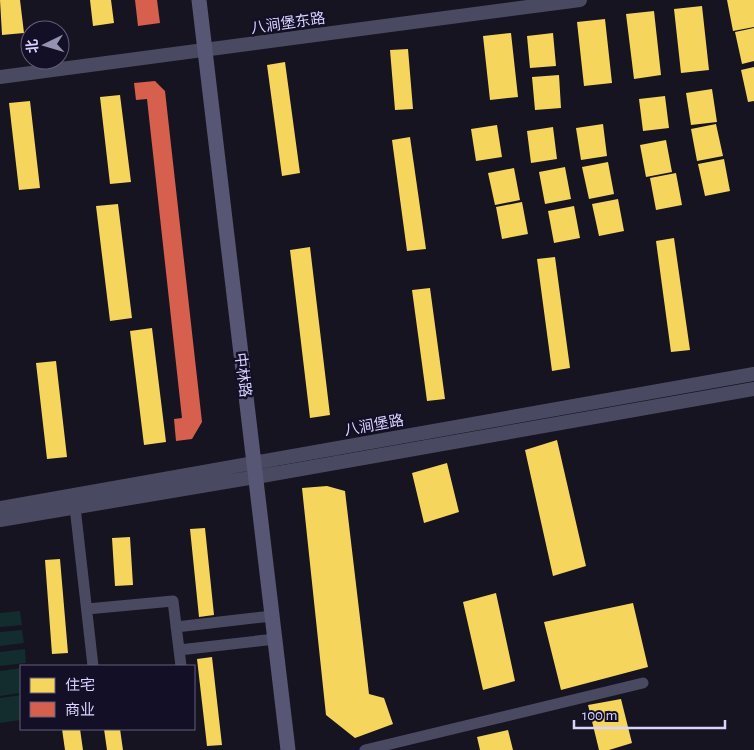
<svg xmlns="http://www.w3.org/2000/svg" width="754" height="750" font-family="'Alegreya Sans','Noto Sans SC',sans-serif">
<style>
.green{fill:#132c2d}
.homes{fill:#f6d55c}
.shops{fill:#d6604d}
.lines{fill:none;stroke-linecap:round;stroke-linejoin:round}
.minor{stroke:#4a4962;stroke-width:11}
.tertiary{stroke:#4a4962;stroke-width:14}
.secondary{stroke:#575674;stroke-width:15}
.labels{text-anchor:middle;stroke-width:5;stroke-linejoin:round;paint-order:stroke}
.street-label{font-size:15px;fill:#d9d4ff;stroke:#130f26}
</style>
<rect width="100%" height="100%" fill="#161421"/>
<!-- green -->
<path class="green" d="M 20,611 L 22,625 L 0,627 L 0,613 Z
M 22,630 L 24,643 L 0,646 L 0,632 Z
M 25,649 L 26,663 L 0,666 L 0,652 Z
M 21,668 L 21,693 L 0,696 L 0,671 Z
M 21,695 L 21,720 L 0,723 L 0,698 Z"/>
<!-- homes -->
<path class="homes" d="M 0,0 L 20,0 L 24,33 L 2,35 Z
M 90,0 L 111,0 L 114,23 L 93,26 Z
M 727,0 L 754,0 L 754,27 L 733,31 Z
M 702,6 L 709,70 L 681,73 L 674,9 Z
M 654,11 L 661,75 L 634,79 L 626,14 Z
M 605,19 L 612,83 L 584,86 L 577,22 Z
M 754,28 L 754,61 L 742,64 L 735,32 Z
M 511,33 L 518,97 L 490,100 L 483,36 Z
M 553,33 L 556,66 L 530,68 L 527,36 Z
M 408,49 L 413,109 L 395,110 L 390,50 Z
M 285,62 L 300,173 L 282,176 L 267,65 Z
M 754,67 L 754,101 L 748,102 L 741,70 Z
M 559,75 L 561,108 L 535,110 L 532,77 Z
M 712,89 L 717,122 L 691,125 L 686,93 Z
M 120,95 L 131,182 L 110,184 L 100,97 Z
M 665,96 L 669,128 L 643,131 L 639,99 Z
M 30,101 L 40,188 L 19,190 L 9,103 Z
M 603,124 L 607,156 L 581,160 L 576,128 Z
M 716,124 L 723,156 L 697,161 L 691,129 Z
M 497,125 L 502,157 L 476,161 L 471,129 Z
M 553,127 L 557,159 L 531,163 L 527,131 Z
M 410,137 L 426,249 L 407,251 L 392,140 Z
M 666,140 L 672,172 L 646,177 L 640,145 Z
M 724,159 L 730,191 L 705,196 L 698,164 Z
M 608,162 L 614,194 L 589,199 L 582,167 Z
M 565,167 L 571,199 L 545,204 L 539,172 Z
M 514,168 L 520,200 L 495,205 L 488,173 Z
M 676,173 L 682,205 L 656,210 L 650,178 Z
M 618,199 L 624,231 L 599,236 L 592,204 Z
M 522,202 L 528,234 L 502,239 L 496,207 Z
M 118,204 L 132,318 L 110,321 L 96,206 Z
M 574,206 L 580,238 L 554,243 L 548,211 Z
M 674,238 L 690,350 L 671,352 L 656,241 Z
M 310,247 L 330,415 L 310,418 L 290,250 Z
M 555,257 L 570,368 L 552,371 L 537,259 Z
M 430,288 L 445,399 L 427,401 L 412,290 Z
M 152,328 L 166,442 L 144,445 L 130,331 Z
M 56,361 L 67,457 L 47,459 L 36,363 Z
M 557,440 L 586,566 L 553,576 L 525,450 Z
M 447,463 L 459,512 L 424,523 L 412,473 Z
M 327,486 L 345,491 L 369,694 L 384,698 L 393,724 L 355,738 L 326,715 L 302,488 Z
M 205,528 L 214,615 L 199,617 L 190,529 Z
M 130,537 L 133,585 L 115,586 L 112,538 Z
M 60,559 L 68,653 L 52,654 L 45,560 Z
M 496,593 L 515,681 L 483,690 L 463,602 Z
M 633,603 L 648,667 L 561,690 L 544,622 Z
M 212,657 L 222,745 L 207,746 L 197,659 Z
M 621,699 L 632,743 L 609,750 L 599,750 L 588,705 Z
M 62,729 L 80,729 L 83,750 L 65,750 Z
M 104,729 L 120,729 L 123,750 L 107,750 Z
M 508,730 L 513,750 L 480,750 L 477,737 Z"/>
<!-- shops -->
<path class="shops" d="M 135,0 L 157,0 L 160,23 L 138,26 Z
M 155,81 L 165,91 L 202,422 L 192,439 L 176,441 L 174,419 L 182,418 L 147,99 L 136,100 L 134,83 Z"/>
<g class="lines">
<!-- minor -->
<path class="minor" d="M 75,507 L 93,666
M 87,609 L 173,601 L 181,666
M 176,627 L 272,616
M 179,650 L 275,639
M 365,750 L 643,683"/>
<!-- tertiary -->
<path class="tertiary" d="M 0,77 L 580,0
M 0,508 L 754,374
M 0,520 L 256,477 L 754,389"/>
<!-- secondary -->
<path class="secondary" d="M 199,0 L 288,750"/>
</g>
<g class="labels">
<!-- street labels -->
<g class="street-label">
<text transform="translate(288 23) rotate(-8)" y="5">八涧堡东路</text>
<text transform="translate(243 375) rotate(83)" y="5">中林路</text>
<text transform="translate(374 425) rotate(-10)" y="5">八涧堡路</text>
</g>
</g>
<!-- legend -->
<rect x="20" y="665" width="175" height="65" fill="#130f26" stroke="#625e7d"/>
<rect x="30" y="678" width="25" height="15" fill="#f6d55c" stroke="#625e7d"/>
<text x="65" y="690" font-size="15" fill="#d9d4ff">住宅</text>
<rect x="30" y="702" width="25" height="15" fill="#d6604d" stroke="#625e7d"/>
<text x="65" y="715" font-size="15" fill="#d9d4ff">商业</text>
<!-- north arrow -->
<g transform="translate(45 45) rotate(265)"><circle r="24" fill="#130f26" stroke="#625e7d"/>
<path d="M0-4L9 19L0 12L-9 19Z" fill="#9591b1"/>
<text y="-8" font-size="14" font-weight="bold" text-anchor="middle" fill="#d9d4ff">北</text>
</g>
<!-- scale -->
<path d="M574 720v8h151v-8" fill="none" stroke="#d9d4ff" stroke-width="2.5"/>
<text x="582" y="720" font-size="15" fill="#d9d4ff" stroke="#130f26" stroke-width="4" paint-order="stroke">100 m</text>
</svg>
